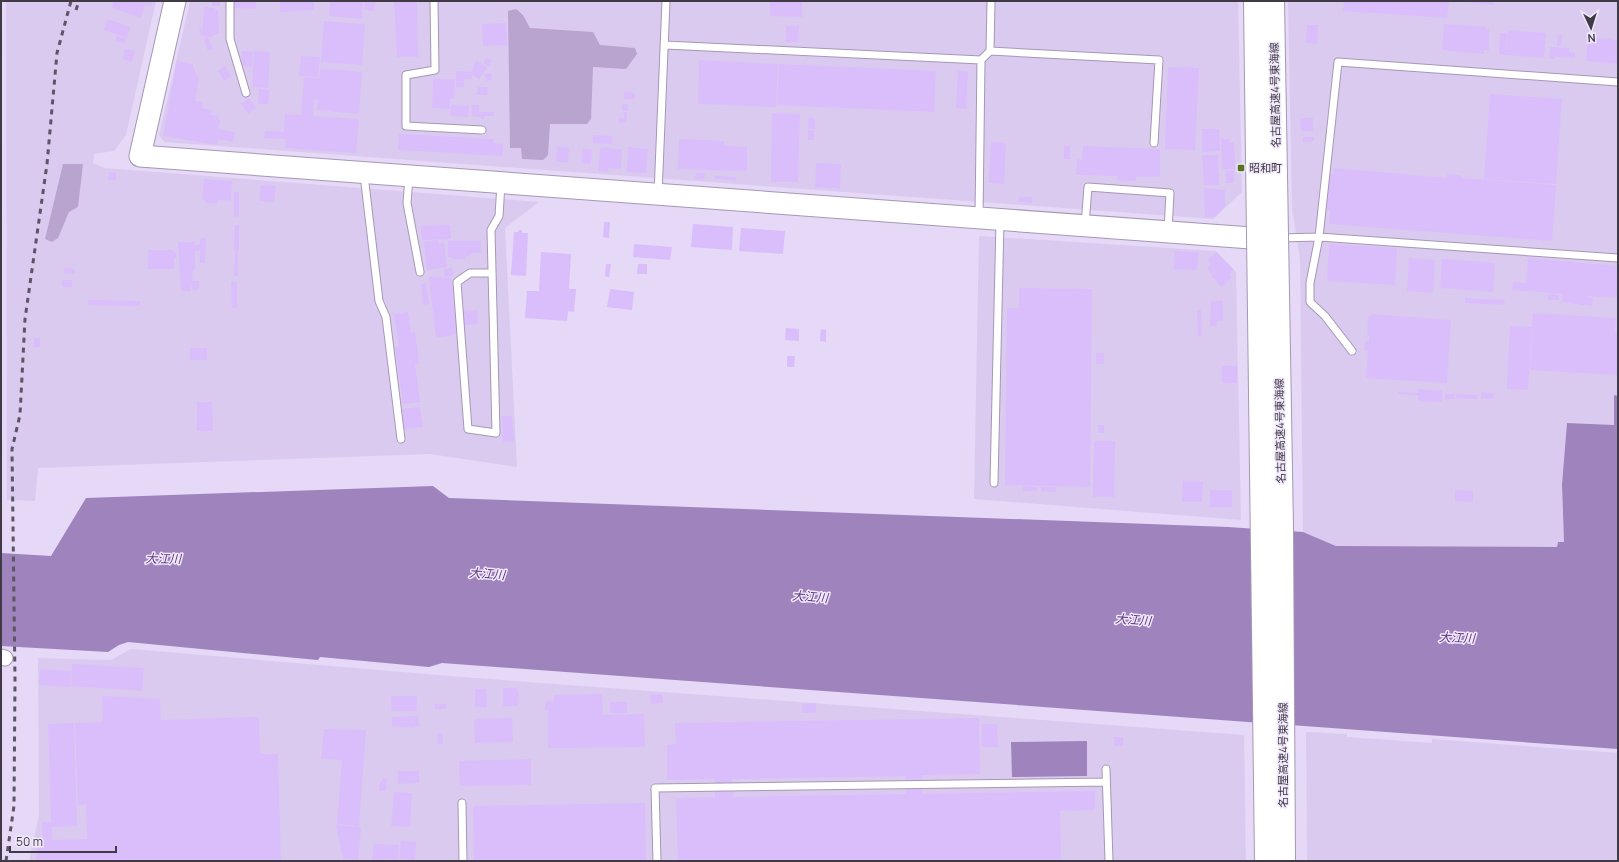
<svg xmlns="http://www.w3.org/2000/svg" width="1619" height="862" font-family="Manrope,'Noto Sans JP',sans-serif">
<style>
.built{fill:#dbcaef}
.green{fill:#b8a4cf}
.water{fill:#9f83bd}
.building{fill:#dabdfb}
.lines{fill:none;stroke-linecap:round;stroke-linejoin:round}
.lane-casing{stroke:#a598b4;stroke-width:9}
.street-casing{stroke:#a598b4;stroke-width:17}
.secondary-casing{stroke:#a598b4;stroke-width:23}
.lane{stroke:#fff;stroke-width:7}
.street{stroke:#fff;stroke-width:15}
.secondary{stroke:#fff;stroke-width:21}
.rail{stroke:#5c5564;stroke-width:3;stroke-dasharray:5 5;stroke-linecap:butt}
.highway-bridge-casing{stroke:#a598b4;stroke-width:24;stroke-linecap:butt}
.highway-bridge{stroke:#fff;stroke-width:22}
.poi-dot{fill:#577225;stroke:#f1e8fb;stroke-width:1.5}
.labels{text-anchor:middle;stroke-width:3;stroke-linejoin:round;paint-order:stroke}
.street-label{font-size:11px;fill:#3f3a46;stroke:#f1e8fb}
.poi-label{font-size:11px;fill:#3f3a46;stroke:#f1e8fb;text-anchor:start}
.water-label{font-size:12px;font-style:italic;fill:#5a347c;stroke:#f1e8fb}
</style>
<rect width="100%" height="100%" fill="#e6d8f7"/>
<!-- built -->
<path class="built" d="M 6,1 L 156,1 L 126,135 L 114,151 L 94,154 L 93,163 L 105,168 L 539,202 L 505,228 L 517,467 L 430,454 L 38,468 L 35,501 L 7,500 Z
M 190,1 L 1238,1 L 1242,192 L 1213,219 L 164,142 L 159,135 Z
M 1288,1 L 1618,1 L 1618,396 L 1614,396 L 1614,425 L 1567,423 L 1562,484 L 1564,542 L 1557,547 L 1336,546 L 1303,532 L 1300,259 L 1292,209 Z
M 979,236 L 1216,251 L 1236,272 L 1241,520 L 974,499 Z
M 131,649 L 462,677 L 1244,735 L 1246,861 L 29,861 L 39,815 L 38,658 L 111,660 Z
M 1306,732 L 1347,734 L 1347,737 L 1432,743 L 1432,739 L 1618,753 L 1618,861 L 1307,861 Z"/>
<!-- green -->
<path class="green" d="M 516,9 L 523,15 L 530,28 L 593,32 L 600,45 L 635,48 L 637,54 L 626,69 L 593,67 L 591,119 L 587,124 L 550,124 L 548,155 L 543,160 L 522,159 L 521,148 L 510,148 L 508,11 Z
M 63,164 L 83,164 L 78,207 L 69,212 L 58,238 L 52,242 L 45,239 Z"/>
<!-- water -->
<path class="water" d="M 1614,395 L 1618,396 L 1618,749 L 442,663 L 429,667 L 320,657 L 318,660 L 128,642 L 119,645 L 108,652 L 1,646 L 1,553 L 51,556 L 86,498 L 433,486 L 449,498 L 1228,527 L 1303,532 L 1336,546 L 1557,547 L 1558,542 L 1564,542 L 1562,484 L 1567,423 L 1614,425 Z
M 1087,741 L 1087,776 L 1012,777 L 1011,742 Z"/>
<!-- building -->
<path class="building" d="M 114,1 L 153,1 L 151,7 L 145,5 L 141,18 L 112,8 Z
M 212,1 L 220,1 L 220,6 L 212,6 Z
M 235,1 L 256,1 L 256,9 L 234,8 Z
M 280,1 L 314,1 L 314,10 L 280,12 Z
M 330,1 L 363,1 L 362,19 L 329,16 Z
M 365,1 L 375,1 L 374,11 L 364,10 Z
M 394,1 L 417,1 L 418,57 L 397,57 Z
M 770,1 L 802,1 L 802,17 L 770,16 Z
M 1344,1 L 1449,1 L 1447,18 L 1343,11 Z
M 1458,1 L 1493,1 L 1493,5 Z
M 204,7 L 215,8 L 215,10 L 218,10 L 219,32 L 211,37 L 201,36 L 199,28 L 203,29 Z
M 108,19 L 130,27 L 127,38 L 104,30 Z
M 324,21 L 365,24 L 362,65 L 321,62 Z
M 506,23 L 507,45 L 483,46 L 482,24 Z
M 1444,24 L 1486,27 L 1486,29 L 1489,29 L 1489,50 L 1484,50 L 1484,54 L 1442,50 Z
M 1307,25 L 1318,25 L 1317,44 L 1306,43 Z
M 786,26 L 799,26 L 798,42 L 786,42 Z
M 1508,30 L 1546,33 L 1544,58 L 1506,55 Z
M 1500,33 L 1507,33 L 1506,55 L 1499,54 Z
M 1558,34 L 1562,35 L 1561,46 L 1557,46 Z
M 117,36 L 126,39 L 124,43 L 115,41 Z
M 208,37 L 213,49 L 208,51 L 204,39 Z
M 1588,37 L 1618,40 L 1618,64 L 1586,61 Z
M 1550,47 L 1569,48 L 1569,52 L 1575,53 L 1575,58 L 1555,57 L 1555,59 L 1549,59 Z
M 125,49 L 135,51 L 132,62 L 123,59 Z
M 242,51 L 253,52 L 252,67 L 241,66 Z
M 254,51 L 270,52 L 268,88 L 252,87 Z
M 301,56 L 320,57 L 318,77 L 299,76 Z
M 486,58 L 492,60 L 489,66 L 483,63 Z
M 477,60 L 487,68 L 479,79 L 472,74 L 472,79 L 464,79 L 464,87 L 456,87 L 456,71 L 472,72 L 474,67 L 473,66 Z
M 699,60 L 778,64 L 776,107 L 698,104 Z
M 177,61 L 193,64 L 193,67 L 199,78 L 195,101 L 203,102 L 202,108 L 212,110 L 211,115 L 217,116 L 220,121 L 218,129 L 235,132 L 233,142 L 218,139 L 217,145 L 163,136 Z
M 779,64 L 936,71 L 934,112 L 777,105 Z
M 225,66 L 231,76 L 224,81 L 218,71 Z
M 1168,67 L 1199,68 L 1195,150 L 1165,149 Z
M 320,68 L 362,72 L 359,114 L 317,110 L 318,100 L 314,99 L 313,116 L 359,119 L 356,153 L 285,148 L 286,139 L 264,138 L 265,131 L 284,132 L 285,114 L 301,115 L 304,77 L 319,78 Z
M 958,71 L 968,72 L 966,109 L 956,108 Z
M 491,73 L 492,80 L 486,81 L 485,74 Z
M 433,79 L 455,79 L 454,99 L 450,99 L 450,109 L 432,108 Z
M 478,87 L 488,87 L 487,95 L 477,95 Z
M 259,89 L 270,90 L 268,104 L 258,104 Z
M 624,92 L 635,93 L 635,99 L 624,99 Z
M 1490,94 L 1562,99 L 1556,184 L 1484,179 Z
M 249,98 L 256,108 L 248,114 L 241,104 Z
M 622,104 L 628,104 L 628,111 L 622,111 Z
M 451,105 L 469,106 L 468,117 L 450,116 Z
M 472,105 L 479,105 L 479,112 L 494,112 L 494,116 L 484,116 L 484,119 L 481,119 L 481,117 L 472,116 Z
M 624,112 L 627,112 L 626,123 L 619,123 L 619,118 L 624,118 Z
M 772,113 L 800,114 L 798,182 L 771,182 Z
M 808,118 L 815,118 L 815,129 L 808,129 Z
M 1300,118 L 1313,118 L 1313,131 L 1301,131 Z
M 1202,129 L 1219,129 L 1220,151 L 1202,152 Z
M 808,130 L 814,130 L 814,140 L 808,140 Z
M 399,134 L 494,139 L 493,143 L 503,144 L 503,156 L 398,150 Z
M 593,135 L 612,136 L 612,144 L 593,143 Z
M 1303,137 L 1314,137 L 1314,141 L 1303,142 Z
M 679,139 L 724,141 L 724,146 L 747,147 L 747,171 L 678,169 Z
M 1221,139 L 1229,139 L 1229,142 L 1234,142 L 1235,169 L 1222,169 Z
M 991,142 L 1006,143 L 1004,184 L 989,183 Z
M 1064,146 L 1070,146 L 1070,159 L 1064,159 Z
M 1083,146 L 1160,149 L 1160,177 L 1136,177 L 1136,181 L 1117,180 L 1117,176 L 1076,175 L 1077,159 L 1082,160 Z
M 557,147 L 569,148 L 568,162 L 556,162 Z
M 604,147 L 622,150 L 621,169 L 608,168 L 608,172 L 598,171 L 600,148 L 604,148 Z
M 628,147 L 648,149 L 646,173 L 627,172 Z
M 583,149 L 592,150 L 591,164 L 582,163 Z
M 1202,155 L 1218,155 L 1219,185 L 1204,185 Z
M 816,163 L 841,164 L 840,189 L 815,187 Z
M 1334,168 L 1447,178 L 1447,174 L 1461,175 L 1461,178 L 1556,185 L 1552,241 L 1329,224 L 1330,210 L 1324,210 L 1327,173 L 1333,174 Z
M 1226,171 L 1234,171 L 1234,183 L 1226,183 Z
M 109,172 L 116,173 L 116,180 L 108,180 Z
M 696,173 L 705,173 L 704,179 L 695,179 Z
M 715,176 L 736,177 L 736,181 L 715,179 Z
M 204,179 L 232,181 L 231,201 L 218,200 L 217,204 L 205,203 L 205,200 L 202,199 Z
M 261,185 L 276,186 L 274,203 L 259,201 Z
M 1204,188 L 1225,190 L 1225,207 L 1215,217 L 1205,217 Z
M 234,192 L 239,192 L 239,216 L 234,217 Z
M 1019,197 L 1032,197 L 1032,203 L 1019,202 Z
M 604,222 L 610,222 L 609,238 L 603,237 Z
M 693,224 L 733,227 L 732,250 L 691,247 Z
M 235,225 L 239,225 L 239,251 L 234,250 Z
M 450,225 L 451,239 L 422,240 L 421,226 Z
M 741,228 L 785,231 L 783,254 L 739,251 Z
M 519,230 L 522,230 L 522,233 L 528,233 L 526,276 L 511,275 L 514,232 L 518,232 Z
M 200,238 L 206,238 L 205,263 L 200,263 L 200,251 L 195,251 L 195,270 L 193,270 L 192,281 L 199,281 L 199,289 L 193,290 L 191,285 L 191,291 L 181,291 L 178,242 L 195,242 L 195,245 L 200,245 Z
M 438,240 L 438,244 L 444,243 L 447,267 L 427,270 L 424,242 Z
M 448,241 L 481,241 L 481,253 L 472,253 L 469,256 L 465,256 L 465,259 L 452,259 L 452,257 L 448,257 Z
M 634,244 L 672,247 L 670,260 L 633,257 Z
M 1329,244 L 1397,248 L 1395,285 L 1327,281 Z
M 148,250 L 174,250 L 174,252 L 176,252 L 176,258 L 174,258 L 174,269 L 148,269 Z
M 235,251 L 238,251 L 238,276 L 234,276 Z
M 1175,251 L 1199,252 L 1197,270 L 1174,269 Z
M 541,252 L 571,254 L 569,289 L 576,289 L 574,312 L 568,311 L 567,321 L 525,318 L 527,291 L 539,291 Z
M 1216,252 L 1225,261 L 1212,274 L 1207,268 L 1211,264 L 1208,260 Z
M 1409,258 L 1435,260 L 1433,293 L 1407,291 Z
M 1528,258 L 1618,266 L 1618,298 L 1587,296 L 1586,303 L 1587,297 L 1593,297 L 1592,306 L 1562,302 L 1563,294 L 1512,290 L 1513,282 L 1526,283 Z
M 1442,259 L 1495,263 L 1493,292 L 1440,288 Z
M 1225,261 L 1234,270 L 1229,275 L 1232,277 L 1222,287 L 1211,276 Z
M 606,264 L 611,264 L 609,277 L 605,276 Z
M 638,264 L 647,264 L 647,274 L 637,274 Z
M 64,268 L 75,269 L 75,274 L 64,273 Z
M 452,268 L 453,276 L 444,277 L 444,269 Z
M 441,276 L 442,278 L 451,277 L 457,333 L 449,336 L 436,338 L 429,277 Z
M 62,280 L 72,280 L 72,287 L 62,287 Z
M 231,282 L 237,282 L 237,308 L 232,308 Z
M 426,283 L 429,304 L 423,305 L 421,284 Z
M 1019,288 L 1092,289 L 1090,487 L 1005,485 L 1007,308 L 1019,308 Z
M 610,289 L 634,292 L 632,310 L 607,307 Z
M 1548,294 L 1559,295 L 1559,300 L 1548,300 Z
M 1465,298 L 1505,300 L 1504,305 L 1465,303 Z
M 88,300 L 140,301 L 140,306 L 88,305 Z
M 1211,301 L 1223,301 L 1223,321 L 1217,321 L 1216,326 L 1210,326 Z
M 477,310 L 478,324 L 464,325 L 463,311 Z
M 1197,310 L 1201,310 L 1202,336 L 1198,336 Z
M 408,312 L 411,333 L 415,332 L 419,363 L 415,364 L 420,402 L 403,404 L 395,347 L 399,346 L 394,314 Z
M 1533,313 L 1616,318 L 1615,331 L 1618,332 L 1618,375 L 1530,370 Z
M 1371,314 L 1451,320 L 1447,383 L 1366,378 L 1368,350 L 1364,350 L 1365,341 L 1369,341 L 1369,335 L 1367,335 L 1368,316 L 1371,317 Z
M 1510,326 L 1532,327 L 1528,390 L 1507,389 Z
M 786,328 L 799,329 L 799,341 L 785,340 Z
M 821,329 L 826,330 L 826,342 L 820,341 Z
M 34,338 L 40,338 L 40,347 L 34,347 Z
M 190,348 L 207,348 L 207,360 L 190,360 Z
M 1096,353 L 1104,353 L 1104,364 L 1096,364 Z
M 787,356 L 795,356 L 794,367 L 787,367 Z
M 1222,366 L 1237,366 L 1237,383 L 1222,383 Z
M 1418,389 L 1442,391 L 1442,402 L 1418,401 L 1418,395 L 1398,394 L 1398,392 L 1418,393 Z
M 1481,392 L 1494,393 L 1493,399 L 1481,398 Z
M 1445,394 L 1454,394 L 1454,399 L 1445,399 Z
M 1456,394 L 1477,395 L 1477,399 L 1456,398 Z
M 197,402 L 212,402 L 213,431 L 197,431 Z
M 420,407 L 423,427 L 404,429 L 402,409 Z
M 502,416 L 512,416 L 514,441 L 503,442 Z
M 1098,425 L 1104,425 L 1104,433 L 1098,433 Z
M 1094,441 L 1115,441 L 1114,497 L 1093,497 Z
M 1183,481 L 1203,482 L 1202,502 L 1182,502 Z
M 1023,486 L 1037,487 L 1037,491 L 1023,491 Z
M 1041,487 L 1056,487 L 1056,492 L 1041,491 Z
M 1210,490 L 1232,490 L 1232,507 L 1210,507 Z
M 1455,490 L 1473,491 L 1473,502 L 1455,501 Z
M 72,664 L 144,668 L 142,691 L 71,686 Z
M 40,669 L 71,671 L 70,687 L 39,685 Z
M 503,688 L 517,688 L 518,694 L 519,694 L 518,706 L 503,706 Z
M 475,689 L 486,689 L 487,707 L 475,707 Z
M 602,694 L 603,715 L 644,714 L 645,747 L 548,748 L 548,710 L 545,710 L 545,702 L 553,701 L 554,710 L 554,695 Z
M 662,694 L 663,703 L 651,704 L 650,695 Z
M 102,696 L 160,699 L 161,720 L 259,717 L 260,754 L 278,754 L 281,861 L 36,861 L 38,844 L 43,844 L 42,822 L 51,822 L 48,724 L 74,723 L 77,826 L 52,827 L 52,840 L 87,839 L 86,804 L 78,805 L 75,723 L 103,722 Z
M 391,696 L 417,696 L 417,711 L 391,711 Z
M 610,702 L 627,702 L 627,713 L 610,713 Z
M 816,703 L 816,713 L 802,713 L 802,704 Z
M 435,704 L 446,704 L 446,709 L 435,709 Z
M 418,716 L 419,726 L 415,726 L 415,728 L 392,726 L 392,717 Z
M 512,718 L 513,742 L 475,743 L 474,719 Z
M 979,718 L 980,774 L 922,775 L 922,794 L 1095,791 L 1095,810 L 1060,811 L 1061,861 L 678,861 L 676,798 L 906,794 L 906,776 L 732,779 L 733,797 L 715,797 L 715,779 L 667,780 L 667,745 L 676,744 L 675,723 Z
M 982,724 L 997,724 L 998,747 L 982,747 Z
M 324,729 L 366,730 L 359,826 L 337,824 L 342,760 L 321,759 Z
M 437,733 L 442,733 L 443,744 L 438,744 Z
M 1114,737 L 1123,737 L 1123,746 L 1114,746 Z
M 531,759 L 531,785 L 460,786 L 459,761 Z
M 398,771 L 419,771 L 419,783 L 398,784 Z
M 383,778 L 387,779 L 386,791 L 379,791 L 380,781 L 383,781 Z
M 394,792 L 412,793 L 410,827 L 391,826 Z
M 645,803 L 646,861 L 474,861 L 473,806 Z
M 336,825 L 361,827 L 358,860 L 343,859 Z
M 401,841 L 416,842 L 415,860 L 399,859 Z
M 374,844 L 399,845 L 398,860 L 384,859 L 383,861 L 372,861 Z"/>
<g class="lines">
<!-- lane casing -->
<g class="lane-casing">
<path id="lane" d="M 230,1 L 230,39 L 246,93
M 434,1 L 435,70 L 406,75 L 406,126 L 482,130
M 665,45 L 981,60 L 979,216
M 990,51 L 1159,60 L 1154,143
M 981,60 L 990,51 L 991,1
M 364,175 L 379,301 L 386,317 L 401,439
M 409,177 L 407,203 L 420,272
M 658,194 L 666,1
M 1085,225 L 1088,187 L 1170,193 L 1168,230
M 1279,238 L 1319,237 L 1618,258
M 492,273 L 470,273 L 457,282 L 468,429 L 496,433 L 491,230 L 499,216 L 501,184
M 1352,351 L 1325,316 L 1310,302 L 1310,283 L 1319,237 L 1338,62 L 1618,82
M 994,483 L 1000,221
M 1106,769 L 1109,861
M 462,803 L 463,861
M 657,861 L 655,788 L 1106,782"/>
</g>
<!-- street casing -->
<g class="street-casing">
<path id="street" d="M 1,657 L 5,658"/>
</g>
<!-- secondary casing -->
<g class="secondary-casing">
<path id="secondary" d="M 175,1 L 140,156 L 1251,238"/>
</g>
<!-- lane -->
<use href="#lane" class="lane"/>
<!-- street -->
<use href="#street" class="street"/>
<!-- secondary -->
<use href="#secondary" class="secondary"/>
<!-- rail -->
<path class="rail" d="M 76,10 L 79,1
M 6,861 L 14,806 L 15,680 L 12,449 L 20,415 L 25,319 L 47,164 L 57,53 L 71,1"/>
<!-- highway-bridge casing -->
<g class="highway-bridge-casing">
<path id="highway-bridge" d="M 1255,1 L 1266,861
M 1273,1 L 1282,528 L 1284,861"/>
</g>
<!-- highway-bridge -->
<use href="#highway-bridge" class="highway-bridge"/>
</g>
<!-- markers -->
<rect class="poi-dot" x="1237" y="164" width="8" height="8" rx="2"/>
<g class="labels">
<!-- street labels -->
<g class="street-label">
<text transform="translate(1275 95) rotate(-91)" y="4">名古屋高速4号東海線</text>
<text transform="translate(1280 431) rotate(-91)" y="4">名古屋高速4号東海線</text>
<text transform="translate(1283 755) rotate(-90)" y="4">名古屋高速4号東海線</text>
</g>
<!-- poi labels -->
<g class="poi-label">
<text x="1249" y="172">昭和町</text>
</g>
<!-- water labels -->
<g class="water-label">
<text transform="translate(163 559) rotate(1)" y="4">大江川</text>
<text transform="translate(487 574) rotate(4)" y="4">大江川</text>
<text transform="translate(810 597) rotate(4)" y="4">大江川</text>
<text transform="translate(1133 620) rotate(4)" y="4">大江川</text>
<text transform="translate(1457 638) rotate(2)" y="4">大江川</text>
</g>
</g>
<!-- border -->
<rect width="1619" height="862" fill="none" stroke="#3f3a46" stroke-width="4"/>
<!-- north arrow -->
<g transform="translate(1591 28) rotate(176)" stroke="#f1e8fb" stroke-width="3" paint-order="stroke">
<path d="M0-3L7 15L0 10L-7 15Z" fill="#3f3a46"/>
<text y="-6" font-size="11" font-weight="bold" text-anchor="middle" fill="#3f3a46">N</text>
</g>
<!-- scale -->
<path d="M10 846v6h106v-6" fill="none" stroke="#3f3a46" stroke-width="2"/>
<text x="16" y="846" font-size="12" fill="#3f3a46" stroke="#f1e8fb" stroke-width="3" paint-order="stroke">50 m</text>
</svg>
